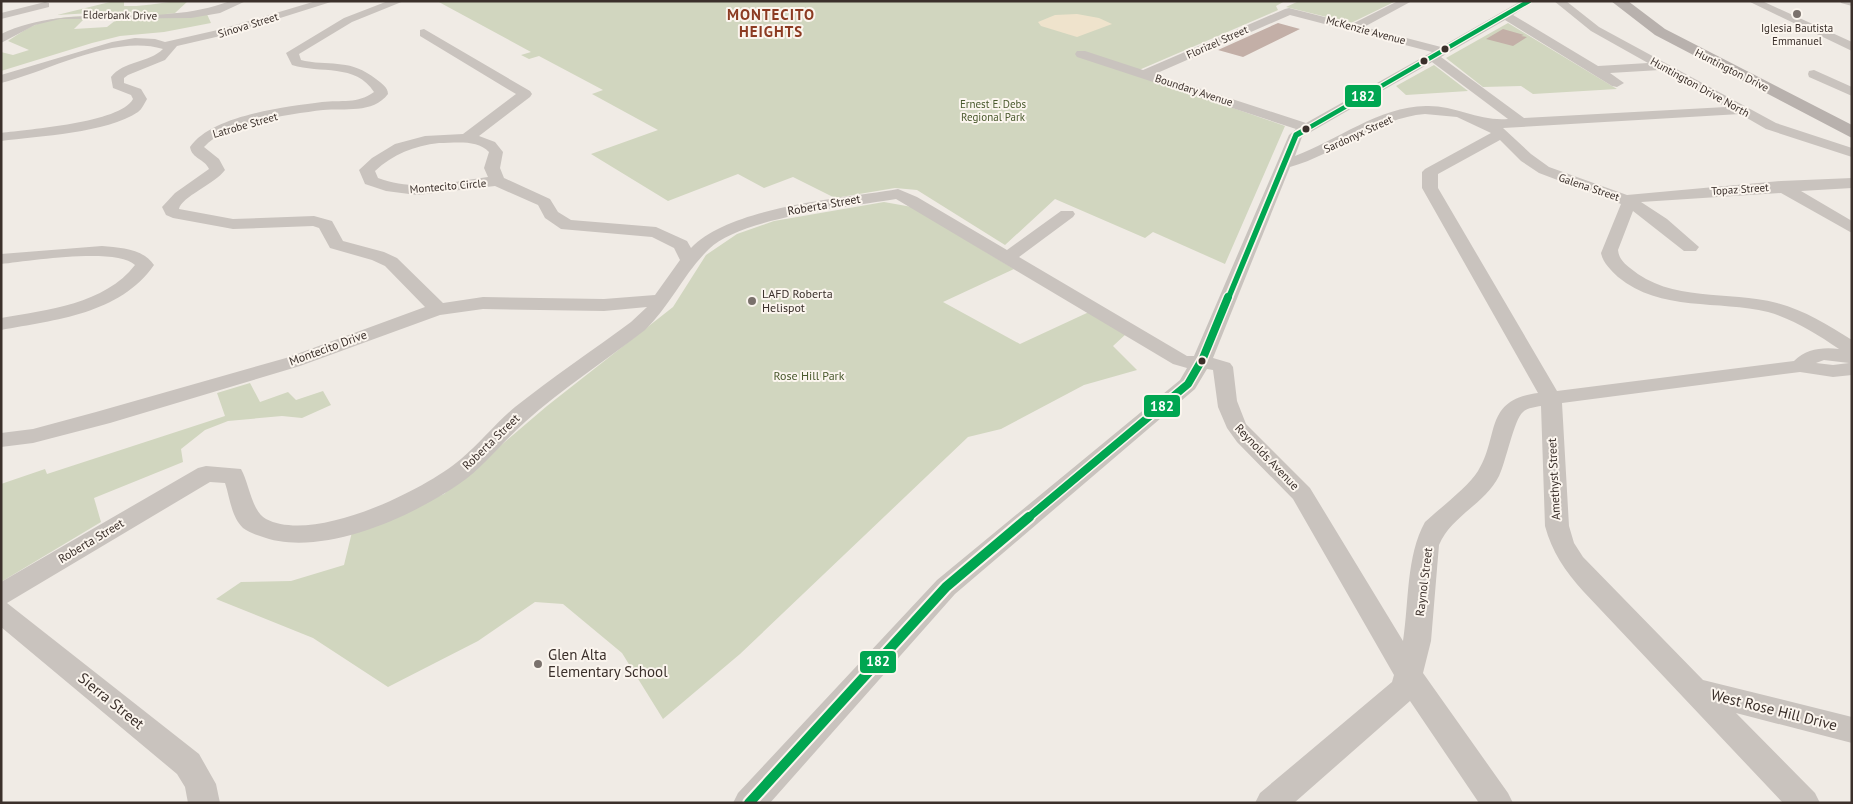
<svg xmlns="http://www.w3.org/2000/svg" width="1853" height="804" font-family="'PT Sans',sans-serif">
<style>
.green{fill:#d1d6bf}
.sand{fill:#efe3cc}
.building{fill:#c3afa7}
.lines{fill:none;stroke-linecap:round;stroke-linejoin:round}
.minor{fill:#c9c3be;fill-rule:evenodd}
.major{fill:#b8b1ad;fill-rule:evenodd}
.bus-1-far3-casing{stroke:#fbf5ee;stroke-width:7}
.bus-1-far2-casing{stroke:#fbf5ee;stroke-width:9}
.bus-1-far1-casing{stroke:#fbf5ee;stroke-width:11}
.bus-1-casing{stroke:#fbf5ee;stroke-width:14}
.bus-1-far3{stroke:#00a651;stroke-width:4.5}
.bus-1-far2{stroke:#00a651;stroke-width:5.5}
.bus-1-far1{stroke:#00a651;stroke-width:8}
.bus-1{stroke:#00a651;stroke-width:10}
.poi-dot{fill:#7a716c;stroke:#fbf5ee;stroke-width:2}
.bus-dot{fill:#3b302b;stroke:#fbf5ee;stroke-width:2}
.labels{text-anchor:middle;stroke-width:4;stroke-linejoin:round;paint-order:stroke}
.far-street-label{font-size:11px;fill:#3b302b;stroke:#fbf5ee}
.far-poi-label{font-size:11px;fill:#3b302b;stroke:#fbf5ee}
.far-park-label{font-size:11px;fill:#4a5a2e;stroke:#fbf5ee}
.street-label{font-size:12px;fill:#3b302b;stroke:#fbf5ee}
.poi-label{font-size:12px;fill:#3b302b;stroke:#fbf5ee;text-anchor:start}
.park-label{font-size:12px;fill:#4a5a2e;stroke:#fbf5ee}
.far-district-label{font-size:15px;font-weight:bold;letter-spacing:1px;fill:#8c3b22;stroke:#fbf5ee}
.near-poi-label{font-size:15px;fill:#3b302b;stroke:#fbf5ee;text-anchor:start}
.near-street-label{font-size:15px;fill:#3b302b;stroke:#fbf5ee}
.line-badge{stroke:#fbf5ee;stroke-width:2}
.badge-label{font-size:14px;text-anchor:middle;font-weight:bold;fill:#fff}
</style>
<rect width="100%" height="100%" fill="#f0ebe5"/>
<!-- green -->
<path class="green" d="M 114,1 L 124,1 L 124,6 C 146,7 166,1 188,1 L 175,13 L 154,15 L 109,12 L 57,15 Z
M 437,1 L 1285,1 L 1276,6 L 1278,10 L 1276,11 L 1132,73 L 1285,126 L 1225,264 L 1153,232 L 1145,238 L 1055,199 L 1005,245 L 917,190 L 895,188 L 835,198 L 793,177 L 764,188 L 738,174 L 668,201 L 591,154 L 658,130 L 592,94 L 603,90 L 539,56 L 529,59 L 521,55 L 531,52 Z
M 1299,1 L 1396,1 L 1351,23 L 1286,7 Z
M 206,12 L 211,23 L 164,32 L 120,36 L 92,43 L 1,71 L 1,52 L 13,55 L 29,50 L 8,41 C 37,21 51,17 87,16 L 74,29 L 107,27 L 121,16 Z
M 1508,23 L 1617,89 L 1533,94 L 1521,86 L 1483,87 L 1446,58 Z
M 1434,65 L 1468,91 L 1406,95 L 1396,86 Z
M 884,202 L 912,207 L 1014,269 L 943,302 L 1020,344 L 1089,312 L 1126,334 L 1113,346 L 1137,370 L 1084,385 L 1001,429 L 968,437 L 740,654 L 663,719 L 622,653 L 563,604 L 535,602 L 478,641 L 388,687 L 313,638 L 216,599 L 241,582 L 291,581 L 344,565 L 352,532 L 444,494 L 547,406 L 673,307 L 706,255 L 737,234 L 774,221 Z
M 250,383 L 260,402 L 288,392 L 296,400 L 323,391 L 331,405 L 302,418 L 282,416 L 228,421 L 205,430 L 181,449 L 183,462 L 94,498 L 101,522 L 1,582 L 1,484 L 45,469 L 47,474 L 225,416 L 217,393 Z"/>
<!-- sand -->
<path class="sand" d="M 1077,14 L 1099,18 L 1112,24 L 1077,37 L 1041,26 L 1038,22 L 1055,15 Z"/>
<!-- building -->
<path class="building" d="M 1278,23 L 1300,29 L 1243,57 L 1218,50 Z
M 1503,29 L 1524,35 L 1521,36 L 1527,37 L 1513,46 L 1486,39 Z"/>
<g class="lines">
<!-- minor -->
<path class="minor" d="M 230,1 L 246,1 L 220,13 L 191,18 L 60,19 L 35,25 L 1,43 L 1,34 C 74,0 154,30 230,1 Z
M 316,1 L 334,1 L 229,34 L 177,46 L 165,60 L 128,75 L 124,78 L 124,83 L 141,89 L 147,99 C 144,104 142,109 138,112 C 107,133 39,136 1,141 L 1,133 C 29,129 120,123 133,99 L 131,95 L 113,88 L 111,77 C 123,61 149,63 163,49 C 114,34 49,71 1,83 L 1,75 L 112,42 L 135,38 L 155,39 L 165,42 L 222,29 Z
M 388,1 L 404,1 L 352,22 L 299,54 L 301,60 L 305,61 C 334,66 350,59 376,79 C 381,83 388,87 388,94 C 373,114 344,108 323,110 C 291,114 226,122 204,147 L 219,159 L 225,170 C 215,184 181,197 179,209 L 233,219 L 314,216 L 332,221 L 343,241 L 384,252 L 397,258 L 443,303 L 483,297 L 604,299 L 655,295 L 680,260 L 674,248 L 652,237 L 561,229 L 545,218 L 538,205 L 495,186 L 417,195 L 386,191 L 365,184 L 359,170 L 372,158 L 395,144 L 425,136 L 463,134 L 516,94 L 420,36 L 420,30 L 424,29 L 530,91 L 532,94 L 530,97 L 479,136 L 495,142 L 503,152 L 500,168 L 504,178 L 550,199 L 558,212 L 571,220 L 656,227 L 687,241 L 691,248 C 731,206 841,199 898,189 L 917,197 L 1007,250 L 1061,211 L 1073,211 L 1075,214 L 1073,217 L 1019,257 L 1187,356 L 1194,356 L 1289,135 L 1296,129 L 1077,57 L 1075,54 L 1077,51 L 1085,51 L 1143,70 L 1285,9 L 1289,8 L 1352,24 L 1398,1 L 1412,1 L 1364,27 L 1441,47 L 1521,1 L 1534,1 L 1513,15 L 1598,66 L 1648,63 L 1591,31 L 1554,1 L 1566,1 L 1599,27 L 1776,123 L 1852,148 L 1852,157 L 1766,129 L 1740,114 L 1503,128 L 1531,154 L 1549,167 L 1627,195 L 1781,181 L 1852,178 L 1852,188 L 1801,191 L 1852,221 L 1852,233 L 1781,193 L 1641,202 L 1667,219 L 1699,247 L 1696,251 L 1684,251 L 1633,211 L 1618,250 C 1619,259 1624,263 1630,268 C 1671,303 1728,290 1777,303 C 1804,310 1828,325 1852,340 L 1852,375 L 1833,377 L 1800,372 L 1562,403 L 1569,526 L 1574,543 L 1583,557 L 1703,680 L 1852,717 L 1852,743 L 1736,713 L 1815,793 L 1820,803 L 1783,803 L 1583,591 C 1565,571 1552,552 1545,526 L 1541,406 C 1535,407 1527,408 1523,412 C 1514,419 1506,462 1499,476 C 1485,504 1451,516 1439,545 L 1431,641 L 1423,673 L 1508,793 L 1513,803 L 1479,803 L 1410,701 L 1294,803 L 1255,803 L 1260,793 L 1392,682 L 1394,675 L 1293,499 L 1237,442 L 1227,428 L 1218,407 L 1213,370 L 1207,369 L 1195,389 L 955,594 L 770,803 L 733,803 L 738,793 L 937,580 L 1180,380 L 1187,368 L 1173,364 L 896,199 C 850,207 741,217 709,249 C 684,273 670,306 645,330 C 605,361 562,389 525,422 C 502,442 484,467 459,484 C 410,518 318,559 260,536 C 254,534 248,532 243,528 C 231,516 230,498 225,483 L 210,482 L 7,603 L 199,754 L 216,784 L 220,803 L 188,803 L 185,787 L 177,774 L 1,627 L 1,582 L 198,468 L 206,466 L 241,469 C 249,483 252,512 266,519 C 314,544 423,491 461,459 C 480,443 496,423 515,407 C 553,377 593,350 631,322 L 647,307 L 604,311 L 483,309 L 440,315 L 300,366 L 110,423 L 33,443 L 1,447 L 1,433 L 33,429 L 96,412 L 286,358 L 425,307 L 385,266 L 372,260 L 330,248 L 319,228 L 313,226 L 233,229 L 173,218 L 166,215 L 162,207 L 175,193 L 209,169 C 205,159 192,159 190,147 C 212,115 285,107 322,102 C 341,100 358,104 374,92 C 356,63 320,74 292,65 L 286,53 L 344,18 ZM 1290,15 L 1432,52 L 1306,123 L 1155,74 ZM 1505,20 L 1612,86 L 1617,87 L 1624,83 L 1610,73 L 1660,70 L 1726,107 L 1524,118 L 1441,57 ZM 1432,62 L 1508,119 C 1481,122 1455,105 1426,106 C 1378,107 1338,140 1295,156 L 1302,137 ZM 1425,114 L 1457,117 L 1491,133 L 1425,169 L 1422,172 L 1422,188 L 1538,393 C 1483,400 1500,436 1478,471 C 1469,486 1439,509 1425,522 C 1406,556 1409,603 1403,641 L 1310,488 L 1246,424 L 1237,401 L 1233,367 L 1230,363 L 1213,358 L 1290,167 C 1337,154 1376,118 1425,114 ZM 1500,140 L 1521,161 L 1539,173 L 1621,204 L 1601,253 C 1603,263 1611,270 1618,277 C 1660,312 1719,300 1768,312 C 1793,319 1817,334 1839,349 C 1822,347 1806,349 1794,361 L 1557,391 L 1438,188 L 1438,174 ZM 439,143 C 455,143 477,139 489,152 L 484,168 L 488,177 C 451,182 414,192 378,178 L 375,171 C 393,154 414,146 439,143 ZM 1824,360 L 1849,363 L 1833,365 L 1816,363 Z
M 1748,1 L 1762,1 L 1852,42 L 1852,51 Z
M 1840,1 L 1852,1 L 1852,6 L 1841,3 Z
M 45,2 L 49,3 L 49,7 L 1,19 L 1,13 Z
M 1814,70 L 1852,87 L 1852,96 L 1809,77 L 1808,74 L 1809,71 Z
M 102,246 C 121,248 142,248 154,265 C 120,314 55,320 1,330 L 1,318 C 47,310 105,304 135,265 C 117,247 28,261 1,264 L 1,254 Z"/>
<!-- major -->
<path class="major" d="M 1611,1 L 1628,1 L 1665,29 L 1852,125 L 1852,138 L 1655,35 Z"/>
<!-- bus-1-far3 casing -->
<g class="bus-1-far3-casing">
<path id="bus-1-far3" d="M 1305,130 L 1529,1"/>
</g>
<!-- bus-1-far2 casing -->
<g class="bus-1-far2-casing">
<path id="bus-1-far2" d="M 1228,299 L 1296,135 L 1307,129"/>
</g>
<!-- bus-1-far1 casing -->
<g class="bus-1-far1-casing">
<path id="bus-1-far1" d="M 1028,518 L 1188,384 L 1203,358 L 1228,297"/>
</g>
<!-- bus-1 casing -->
<g class="bus-1-casing">
<path id="bus-1" d="M 749,803 L 946,587 L 1029,517"/>
</g>
<!-- bus-1-far3 -->
<use href="#bus-1-far3" class="bus-1-far3"/>
<!-- bus-1-far2 -->
<use href="#bus-1-far2" class="bus-1-far2"/>
<!-- bus-1-far1 -->
<use href="#bus-1-far1" class="bus-1-far1"/>
<!-- bus-1 -->
<use href="#bus-1" class="bus-1"/>
</g>
<!-- markers -->
<g class="poi-dot">
<circle cx="1797" cy="14" r="5"/>
<circle cx="752" cy="301" r="5"/>
<circle cx="538" cy="664" r="5"/>
</g>
<g class="bus-dot">
<circle cx="1445" cy="49" r="4.5"/>
<circle cx="1424" cy="61" r="4.5"/>
<circle cx="1306" cy="129" r="4.5"/>
<circle cx="1202" cy="361" r="4.5"/>
</g>
<g class="labels">
<!-- far-street labels -->
<g class="far-street-label">
<text transform="translate(120 15) rotate(1)" y="4">Elderbank Drive</text>
<text transform="translate(248 25) rotate(-17)" y="4">Sinova Street</text>
<text transform="translate(1366 30) rotate(15)" y="4">McKenzie Avenue</text>
<text transform="translate(1217 42) rotate(-24)" y="4">Florizel Street</text>
<text transform="translate(1732 70) rotate(27)" y="4">Huntington Drive</text>
<text transform="translate(1700 87) rotate(29)" y="4">Huntington Drive North</text>
<text transform="translate(1194 90) rotate(18)" y="4">Boundary Avenue</text>
<text transform="translate(245 125) rotate(-16)" y="4">Latrobe Street</text>
<text transform="translate(1358 134) rotate(-25)" y="4">Sardonyx Street</text>
<text transform="translate(448 186) rotate(-5)" y="4">Montecito Circle</text>
<text transform="translate(1589 187) rotate(19)" y="4">Galena Street</text>
<text transform="translate(1740 189) rotate(-4)" y="4">Topaz Street</text>
</g>
<!-- far-poi labels -->
<g class="far-poi-label">
<text x="1797" y="32">Iglesia Bautista<tspan x="1797" dy="13">Emmanuel</tspan></text>
</g>
<!-- far-park labels -->
<g class="far-park-label">
<text x="993" y="108">Ernest E. Debs<tspan x="993" dy="13">Regional Park</tspan></text>
</g>
<!-- street labels -->
<g class="street-label">
<text transform="translate(824 205) rotate(-10)" y="4">Roberta Street</text>
<text transform="translate(328 348) rotate(-20)" y="4">Montecito Drive</text>
<text transform="translate(491 442) rotate(-44)" y="4">Roberta Street</text>
<text transform="translate(1267 457) rotate(46)" y="4">Reynolds Avenue</text>
<text transform="translate(1554 479) rotate(-93)" y="4">Amethyst Street</text>
<text transform="translate(91 541) rotate(-31)" y="4">Roberta Street</text>
<text transform="translate(1424 582) rotate(-83)" y="4">Raynol Street</text>
</g>
<!-- poi labels -->
<g class="poi-label">
<text x="762" y="298">LAFD Roberta<tspan x="762" dy="14">Helispot</tspan></text>
</g>
<!-- park labels -->
<g class="park-label">
<text x="809" y="380">Rose Hill Park</text>
</g>
<!-- far-district labels -->
<g class="far-district-label">
<text x="771" y="20">MONTECITO<tspan x="771" dy="17">HEIGHTS</tspan></text>
</g>
<!-- near-poi labels -->
<g class="near-poi-label">
<text x="548" y="660">Glen Alta<tspan x="548" dy="17">Elementary School</tspan></text>
</g>
<!-- near-street labels -->
<g class="near-street-label">
<text transform="translate(111 701) rotate(39)" y="5">Sierra Street</text>
<text transform="translate(1774 710) rotate(14)" y="5">West Rose Hill Drive</text>
</g>
</g>
<g class="line-badge">
<rect x="1344" y="84" width="38" height="24" rx="5" fill="#00a651"/>
<rect x="1143" y="394" width="38" height="24" rx="5" fill="#00a651"/>
<rect x="859" y="650" width="38" height="24" rx="5" fill="#00a651"/>
</g>
<g class="badge-label">
<text x="1363" y="101">182</text>
<text x="1162" y="411">182</text>
<text x="878" y="666">182</text>
</g>
<!-- border -->
<rect width="1853" height="804" fill="none" stroke="#3b302b" stroke-width="5"/>
</svg>
